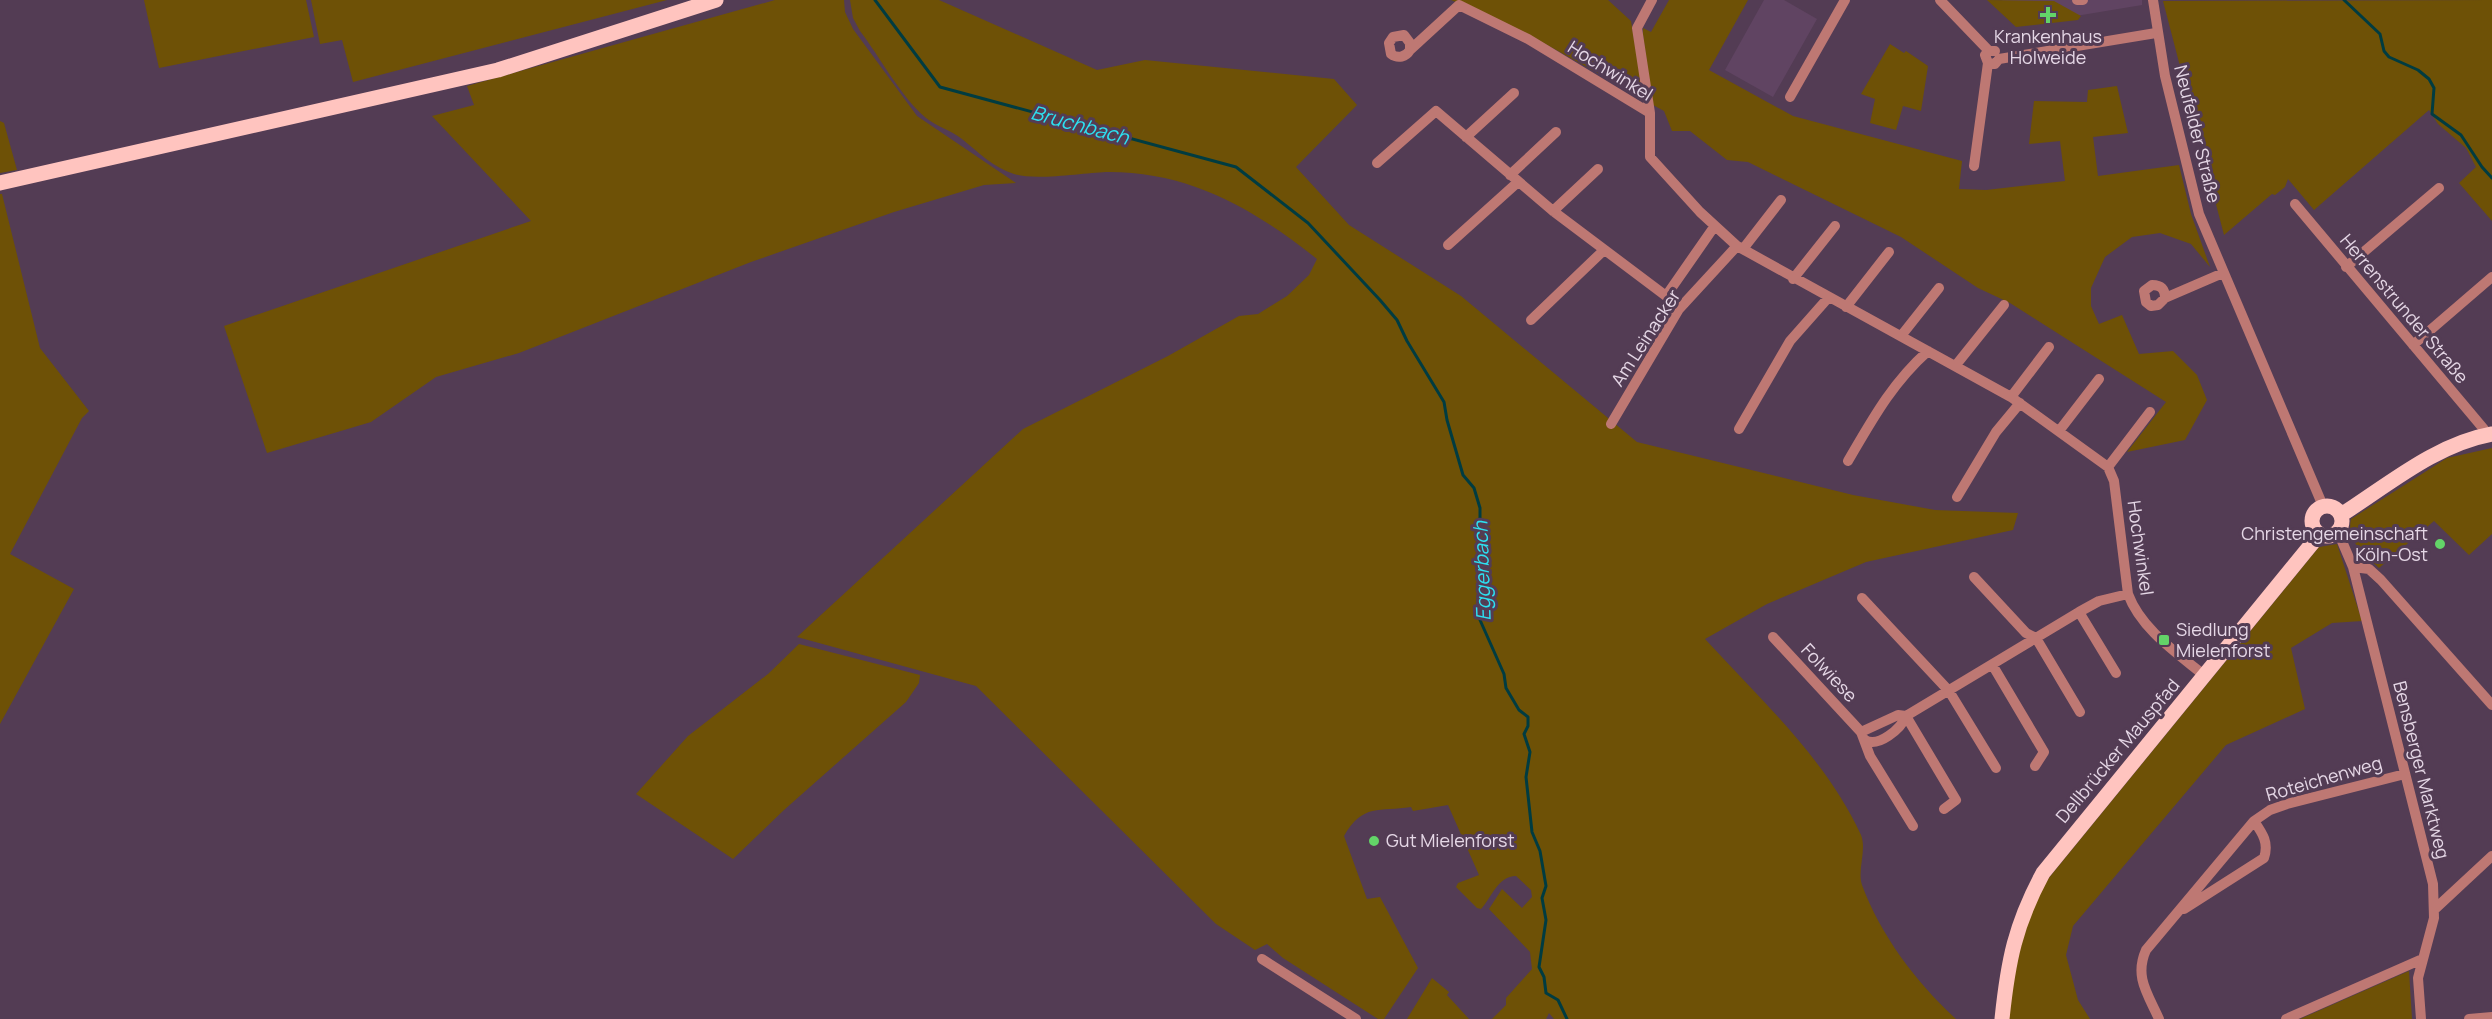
<svg xmlns="http://www.w3.org/2000/svg" width="2492" height="1019" font-family="Manrope,sans-serif">
<style>
.built{fill:#604462}
.green{fill:#6e5106}
.lines{fill:none;stroke-linecap:round;stroke-linejoin:round}
.stream{stroke:#003c41;stroke-width:3}
.minor{stroke:#be7873;stroke-width:10}
.major{stroke:#ffc4bf;stroke-width:15}
.poi-dot{fill:#63d468;stroke:#533c54;stroke-width:2}
.labels{text-anchor:middle;stroke-width:6;stroke-linejoin:round;paint-order:stroke}
.poi-label{font-size:18px;fill:#e5d7e6;stroke:#533c54;text-anchor:start}
.street-label{font-size:18px;fill:#e5d7e6;stroke:#533c54}
.water-label{font-size:20px;font-style:italic;fill:#2de1f1;stroke:#533c54}
</style>
<rect width="100%" height="100%" fill="#533c54"/>
<!-- built -->
<path class="built" d="M 1764,0 L 1784,0 L 1817,19 L 1773,97 L 1725,70 Z
M 2002,0 L 2142,0 L 2142,5 L 2022,25 Z"/>
<!-- green -->
<path class="green" d="M 144,0 L 306,0 L 314,37 L 159,68 Z
M 311,0 L 667,0 L 353,82 L 342,40 L 320,44 Z
M 775,0 L 844,0 L 845,12 L 853,29 L 917,116 L 1016,183 L 984,185 L 894,212 L 751,262 L 519,353 L 436,377 L 371,422 L 267,453 L 224,326 L 531,221 L 432,116 L 474,105 L 467,86 Z
M 850,0 L 939,0 L 1097,70 L 1145,60 L 1334,79 L 1357,105 L 1296,167 L 1349,225 L 1461,296 L 1637,442 L 1853,495 L 1935,510 L 2018,513 L 2013,530 L 1866,562 L 1767,604 L 1705,639 C 1761,700 1826,759 1861,835 C 1867,850 1857,870 1862,885 C 1881,936 1916,982 1956,1019 L 1554,1019 L 1549,1013 L 1546,1019 L 1492,1019 L 1506,1005 L 1506,998 L 1532,969 L 1530,952 L 1489,909 L 1502,889 L 1522,908 L 1532,897 L 1531,890 L 1516,876 C 1498,876 1492,897 1481,909 L 1477,908 L 1456,887 L 1458,883 L 1479,875 L 1448,805 L 1413,811 L 1411,807 C 1379,812 1363,803 1344,836 L 1367,899 L 1380,897 L 1418,968 L 1384,1019 L 1378,1019 L 1283,958 L 1267,944 L 1255,950 L 1216,924 L 976,686 L 797,637 L 1023,429 L 1168,356 L 1239,316 L 1258,314 L 1287,296 L 1309,275 L 1317,259 C 1254,209 1189,171 1106,172 C 1083,173 1034,181 1014,174 C 994,168 978,152 962,139 C 951,130 937,127 926,118 C 901,97 880,57 860,31 L 853,18 Z
M 1451,0 L 1608,0 L 1631,21 L 1644,99 L 1524,32 Z
M 1669,0 L 1748,0 L 1709,70 L 1793,116 L 1962,161 L 1959,189 L 1986,190 L 2065,181 L 2060,141 L 2029,144 L 2034,101 L 2087,102 L 2088,90 L 2117,86 L 2128,133 L 2093,137 L 2098,176 L 2179,165 L 2191,214 L 2210,267 L 2191,244 L 2160,233 L 2132,237 L 2105,257 L 2091,288 L 2091,306 L 2099,324 L 2122,315 L 2139,354 L 2173,351 L 2197,375 L 2207,400 L 2185,440 L 2127,452 L 2166,402 L 2010,303 L 1978,288 L 1901,237 L 1748,162 L 1727,160 L 1690,131 L 1672,131 L 1664,111 L 1653,105 L 1643,35 L 1643,28 L 1651,32 Z
M 1987,0 L 2054,1 L 2081,16 L 2078,20 L 2016,27 Z
M 2492,0 L 2492,221 L 2459,183 L 2476,167 L 2466,148 L 2438,124 L 2429,110 L 2314,210 L 2288,179 L 2285,187 L 2275,195 L 2272,194 L 2224,235 L 2163,1 Z
M 1890,44 L 1904,53 L 1906,51 L 1928,66 L 1921,111 L 1903,106 L 1896,130 L 1870,123 L 1875,99 L 1861,94 Z
M 0,121 L 4,123 L 17,170 L 0,173 Z
M 0,194 L 2,194 L 40,348 L 89,411 L 82,418 L 10,554 L 74,589 L 0,724 Z
M 2492,448 L 2492,534 L 2469,555 L 2434,521 L 2379,568 C 2364,554 2346,541 2351,519 L 2447,458 Z
M 2337,544 L 2362,621 L 2332,623 L 2291,648 L 2305,709 L 2226,745 L 2073,926 L 2066,955 L 2078,1000 L 2090,1019 L 2008,1019 L 2012,986 L 2027,917 L 2048,879 L 2319,547 Z
M 799,644 L 920,675 L 919,683 L 906,702 L 784,810 L 733,859 L 636,794 L 688,736 L 768,674 Z
M 2409,971 L 2412,1019 L 2300,1019 Z
M 1432,978 L 1449,992 L 1447,995 L 1469,1019 L 1407,1019 Z"/>
<g class="lines">
<!-- stream -->
<path class="stream" d="M 875,0 L 940,87 L 1236,167 L 1308,223 L 1380,300 L 1397,320 L 1407,341 L 1444,402 L 1447,420 L 1463,475 L 1474,488 L 1480,508 L 1480,523 L 1485,538 L 1482,550 L 1486,569 L 1486,602 L 1480,620 L 1504,674 L 1506,688 L 1519,710 L 1528,717 L 1528,726 L 1524,734 L 1530,752 L 1526,777 L 1532,832 L 1540,851 L 1546,886 L 1542,898 L 1546,920 L 1539,967 L 1544,977 L 1546,993 L 1558,1000 L 1567,1019
M 2344,0 L 2380,34 L 2384,51 L 2389,57 L 2418,70 L 2429,79 L 2434,88 L 2432,114 L 2461,135 L 2482,167 L 2492,178"/>
<!-- minor -->
<path class="minor" d="M 1652,0 L 1637,28 L 1650,113 L 1650,157 L 1700,212 L 1737,246 L 2011,397 L 2108,467 L 2114,481 L 2128,594 C 2141,629 2177,653 2205,676
M 1940,0 L 1989,51 L 1995,51
M 2077,0 L 2083,0
M 2153,0 L 2165,76 L 2199,214 L 2323,506
M 1410,50 C 1406,57 1398,59 1391,54 L 1389,43 L 1393,37 L 1404,35 L 1410,43 L 1410,50 L 1459,5 L 1528,39 L 1650,113
M 1988,63 L 1995,64 L 1999,59 L 2156,33
M 1790,97 L 1845,0
M 1466,137 L 1514,93
M 1377,163 L 1436,111 L 1553,211 L 1666,296 L 1679,309
M 1974,166 L 1988,63 L 1985,55 L 1989,51
M 1510,175 L 1556,132
M 2295,204 L 2488,434
M 1553,211 L 1598,169
M 1448,245 L 1518,182
M 1743,249 L 1781,200
M 2346,267 L 2439,188
M 1793,279 L 1835,226
M 1666,296 L 1714,227
M 2165,298 C 2165,289 2161,285 2152,285 L 2144,291 L 2146,302 L 2151,306 L 2158,305 L 2165,298 L 2223,273
M 1846,307 L 1889,252
M 1531,320 L 1604,250
M 1901,336 L 1939,288
M 2413,345 L 2492,277
M 1956,365 L 2004,305
M 2011,397 L 2049,347
M 1611,424 L 1679,309 L 1737,246
M 1739,429 L 1790,341 L 1828,298
M 2059,431 L 2099,379
M 1848,461 C 1872,420 1892,383 1928,351
M 2108,467 L 2150,412
M 1957,497 L 1996,432 L 2020,403
M 2338,532 L 2353,567 L 2433,884 L 2434,918 L 2418,978 L 2421,1019
M 2353,567 L 2369,569 L 2381,580 L 2492,705
M 1974,577 L 2026,633 L 2036,638 L 2080,712
M 1862,598 L 1949,691 L 1996,768
M 2079,612 L 2116,673
M 1773,637 L 1861,732 L 1870,756 L 1913,826
M 1993,666 L 2044,752 L 2035,766
M 1906,716 L 1956,800 L 1944,809
M 1861,732 L 1898,715 L 1906,716
M 1865,740 C 1878,748 1901,729 1906,716 L 2079,612 L 2099,601 L 2128,594
M 2436,908 L 2492,856
M 2184,909 L 2264,858 C 2269,843 2263,834 2254,821
M 1262,959 L 1356,1019
M 2159,1019 C 2148,994 2134,977 2146,950 L 2254,821 L 2270,810 L 2287,804 L 2405,774
M 2286,1019 L 2420,960
M 2469,1019 L 2492,1017"/>
<!-- major -->
<path class="major" d="M 0,183 L 498,70 L 716,0
M2312 521a15 15 0 1 1 30 0a15 15 0 1 1-30 0Z
M 2341,515 C 2388,485 2436,444 2492,434
M 2002,1019 C 2008,961 2015,925 2043,873 L 2319,535"/>
</g>
<!-- markers -->
<g class="poi-dot">
<path d="M2045 6h6v6h6v6h-6v6h-6v-6h-6v-6h6z"/>
<circle cx="2440" cy="544" r="6"/>
<rect x="2158" y="634" width="12" height="12" rx="3"/>
<circle cx="1374" cy="841" r="6"/>
</g>
<g class="labels">
<!-- poi labels -->
<g class="poi-label">
<text x="2048" y="43" text-anchor="middle">Krankenhaus<tspan x="2048" dy="21">Holweide</tspan></text>
<text x="2428" y="540" text-anchor="end">Christengemeinschaft<tspan x="2428" dy="21">Köln-Ost</tspan></text>
<text x="2176" y="636">Siedlung<tspan x="2176" dy="21">Mielenforst</tspan></text>
<text x="1386" y="847">Gut Mielenforst</text>
</g>
<!-- street labels -->
<g class="street-label">
<text transform="translate(1610 71) rotate(32)" y="6">Hochwinkel</text>
<text transform="translate(2197 134) rotate(76)" y="6">Neufelder Straße</text>
<text transform="translate(2404 309) rotate(50)" y="6">Herrenstrunder Straße</text>
<text transform="translate(1646 338) rotate(-57)" y="6">Am Leinacker</text>
<text transform="translate(2140 548) rotate(82)" y="6">Hochwinkel</text>
<text transform="translate(1829 673) rotate(47)" y="6">Folwiese</text>
<text transform="translate(2118 751) rotate(-50)" y="6">Dellbrücker Mauspfad</text>
<text transform="translate(2421 770) rotate(76)" y="6">Bensberger Marktweg</text>
<text transform="translate(2324 779) rotate(-16)" y="6">Roteichenweg</text>
</g>
<!-- water labels -->
<g class="water-label">
<text transform="translate(1080 125) rotate(15)" y="7">Bruchbach</text>
<text transform="translate(1482 571) rotate(-92)" y="7">Eggerbach</text>
</g>
</g>
</svg>
